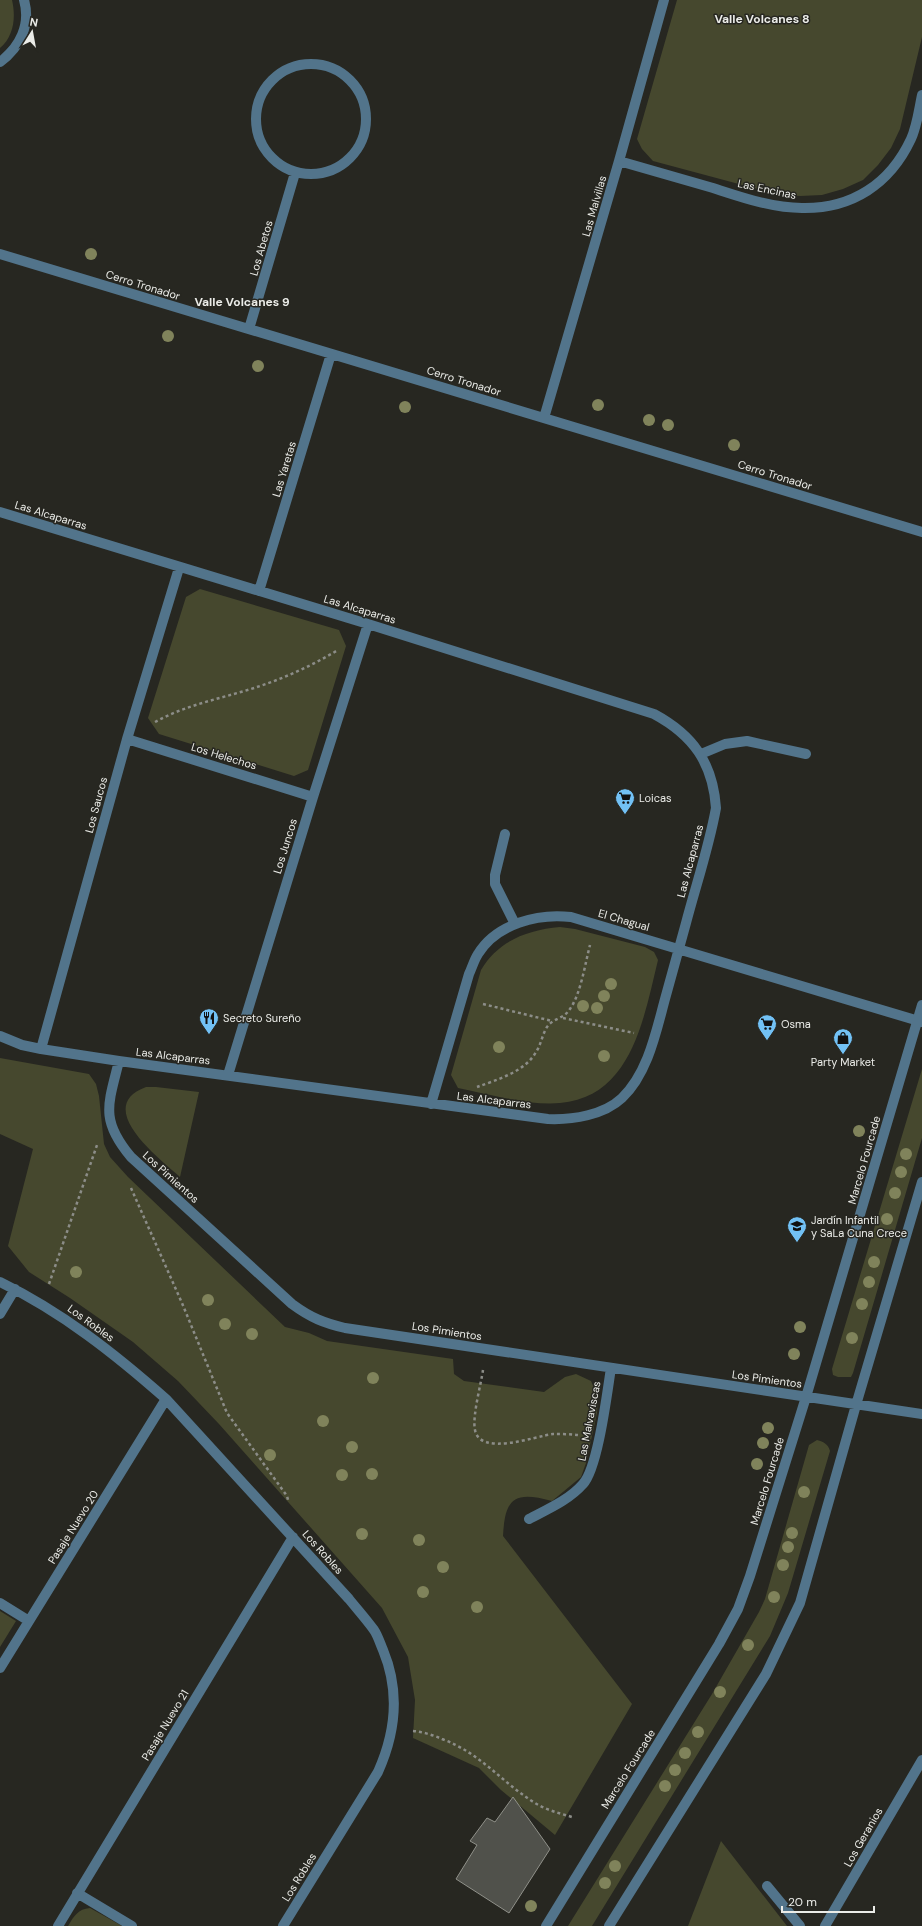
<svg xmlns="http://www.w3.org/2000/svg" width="922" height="1926" font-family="'DM Sans',sans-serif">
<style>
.green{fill:#46482e}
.building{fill:#50514b;stroke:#90918a}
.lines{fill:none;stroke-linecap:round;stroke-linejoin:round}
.path{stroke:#8c8d88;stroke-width:2.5;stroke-dasharray:3 3;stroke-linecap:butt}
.minor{stroke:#52748b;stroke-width:10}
.tree{fill:#80835b}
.labels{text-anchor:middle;stroke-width:3;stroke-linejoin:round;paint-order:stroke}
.street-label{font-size:11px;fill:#ebece8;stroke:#272721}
.poi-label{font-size:11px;fill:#ebece8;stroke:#272721;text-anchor:start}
.neighbourhood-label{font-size:12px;font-weight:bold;fill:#ebece8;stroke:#272721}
</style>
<rect width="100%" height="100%" fill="#272721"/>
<!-- green -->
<path class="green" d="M 0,0 L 12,0 C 16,17 14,36 0,48 Z
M 677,0 L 922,0 L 922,37 L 900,129 L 891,148 L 878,165 L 863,180 L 843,189 L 822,195 L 800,196 L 776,194 L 653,161 L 642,149 L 637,139 Z
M 200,589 L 339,630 L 346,646 L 308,770 L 294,776 L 159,734 L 148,718 L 186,597 Z
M 560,927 L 575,929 L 645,947 L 654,952 L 658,960 C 644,1017 632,1097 560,1103 C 530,1106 488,1094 458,1088 L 451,1075 L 481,970 C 498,941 527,930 560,927 Z
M 0,1058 L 89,1074 L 96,1084 L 99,1096 L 104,1144 L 110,1157 L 128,1177 L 285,1327 L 309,1333 L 327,1341 L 453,1359 L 454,1374 L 464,1381 L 544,1392 L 565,1377 L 576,1374 L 591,1381 L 598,1397 L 597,1413 L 586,1463 L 581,1477 L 552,1501 C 515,1491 505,1497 503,1536 L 632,1704 L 555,1835 L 501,1790 L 479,1768 L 413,1738 L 415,1700 L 408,1657 L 382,1608 L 219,1424 L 178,1381 L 133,1342 L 70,1298 L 29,1272 L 8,1246 L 33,1149 L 0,1134 Z
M 922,1069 L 922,1138 L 853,1373 L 851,1377 L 838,1377 L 833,1375 L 832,1369 Z
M 146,1087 L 156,1087 L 199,1092 L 180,1177 C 160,1159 92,1107 146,1087 Z
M 817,1440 C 824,1442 828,1444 830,1451 L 788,1593 L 770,1636 L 592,1926 L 568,1926 L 712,1694 L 759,1612 L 765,1599 L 809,1445 Z
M 0,1611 L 16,1621 L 0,1647 Z
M 721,1841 L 787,1926 L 688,1926 Z
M 90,1908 L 122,1926 L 68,1926 C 74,1916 78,1909 90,1908 Z"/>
<!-- building -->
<path class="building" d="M 513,1797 L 550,1849 L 509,1913 L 456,1879 L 477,1845 L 470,1841 L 487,1818 L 495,1822 Z"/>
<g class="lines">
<!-- path -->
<path class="path" d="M 155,722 C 187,704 225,698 260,686 C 287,677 313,665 338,650
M 483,1004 L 552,1021
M 563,1018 L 634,1033
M 477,1087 C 496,1080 525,1072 536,1052 C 541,1045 542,1035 547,1027 C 553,1018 564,1019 570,1009 C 581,993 585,964 590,945
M 131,1188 L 182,1303 L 227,1413 L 287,1496 L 288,1500
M 49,1284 L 97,1145
M 483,1370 C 481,1384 472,1417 475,1430 C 480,1457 536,1436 553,1434 C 561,1434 570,1434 578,1435
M 413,1731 C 423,1732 433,1735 442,1739 C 482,1754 501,1782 535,1803 C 546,1810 559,1813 572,1817"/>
<!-- minor -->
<path class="minor" d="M 0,62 C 20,47 31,25 24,0
M256 119a55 55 0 1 1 110 0a55 55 0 1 1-110 0Z
M 619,161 C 651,170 682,179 713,188 C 741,197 772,208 802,208 C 852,209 890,184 911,139 C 917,126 919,109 922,95
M 0,254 L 922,532
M 249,329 L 295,173
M 544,418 L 619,161 L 664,0
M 0,512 L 368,624 L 654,714 C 693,735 713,763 716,808 C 709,847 696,885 686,923 C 679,948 672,973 665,999 C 656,1032 648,1073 622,1098 C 604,1115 573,1120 548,1119 L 119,1061 L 41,1049 L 22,1045 L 0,1036
M 259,591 L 331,354
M 127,739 L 313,797
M 701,754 L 725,744 L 747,741 L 806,754
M 505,834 L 495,875 L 495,884 L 515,924
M 41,1049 L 127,739 L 179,568
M 119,1061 C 108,1105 100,1120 131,1157 L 292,1304 C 311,1318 324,1323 345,1328 L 922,1414
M 228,1075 L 313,797 L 368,624
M 431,1104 L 469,974 C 472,968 474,960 478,954 C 496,924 538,913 571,917 L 922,1022
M 0,1282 C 62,1312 115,1354 166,1399 L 349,1599 C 357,1609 366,1619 374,1630 C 378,1636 380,1643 383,1650 C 400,1691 396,1732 378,1772 L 283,1926
M 0,1314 L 15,1289
M 529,1519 C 548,1509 569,1500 583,1484 C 598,1468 607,1393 611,1368
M 0,1603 L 29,1621
M 0,1668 L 166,1399
M 767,1886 L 800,1926
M 77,1893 L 132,1926
M 58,1926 L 293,1537
M 546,1926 L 719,1644 L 738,1609 L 750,1576 L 806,1397 L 922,1005
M 609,1926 L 766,1674 L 800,1603 L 856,1405 L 922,1182
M 825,1926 L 922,1760"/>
</g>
<!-- trees -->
<g class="tree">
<circle cx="91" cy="254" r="6"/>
<circle cx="168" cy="336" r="6"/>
<circle cx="258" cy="366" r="6"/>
<circle cx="598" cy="405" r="6"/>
<circle cx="405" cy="407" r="6"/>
<circle cx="649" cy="420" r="6"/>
<circle cx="668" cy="425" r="6"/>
<circle cx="734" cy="445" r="6"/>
<circle cx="611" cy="984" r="6"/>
<circle cx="604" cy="996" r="6"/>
<circle cx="583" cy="1006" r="6"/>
<circle cx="597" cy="1008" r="6"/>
<circle cx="499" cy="1047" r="6"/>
<circle cx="604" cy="1056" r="6"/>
<circle cx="859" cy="1131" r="6"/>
<circle cx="906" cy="1154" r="6"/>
<circle cx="901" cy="1172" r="6"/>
<circle cx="895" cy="1193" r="6"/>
<circle cx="887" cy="1219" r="6"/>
<circle cx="874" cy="1262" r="6"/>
<circle cx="76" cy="1272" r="6"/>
<circle cx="869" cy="1282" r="6"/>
<circle cx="208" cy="1300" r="6"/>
<circle cx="862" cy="1304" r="6"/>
<circle cx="225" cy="1324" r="6"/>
<circle cx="800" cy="1327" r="6"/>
<circle cx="252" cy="1334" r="6"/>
<circle cx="852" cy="1338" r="6"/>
<circle cx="794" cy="1354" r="6"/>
<circle cx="373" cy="1378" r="6"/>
<circle cx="323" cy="1421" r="6"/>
<circle cx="768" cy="1428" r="6"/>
<circle cx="763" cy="1443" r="6"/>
<circle cx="352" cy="1447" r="6"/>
<circle cx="270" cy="1455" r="6"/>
<circle cx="757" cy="1464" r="6"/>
<circle cx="372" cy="1474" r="6"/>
<circle cx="342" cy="1475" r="6"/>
<circle cx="804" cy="1492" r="6"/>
<circle cx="792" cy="1533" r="6"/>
<circle cx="362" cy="1534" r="6"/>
<circle cx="419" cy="1540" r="6"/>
<circle cx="788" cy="1547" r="6"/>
<circle cx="783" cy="1565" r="6"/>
<circle cx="443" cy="1567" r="6"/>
<circle cx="423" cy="1592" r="6"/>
<circle cx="774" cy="1597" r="6"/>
<circle cx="477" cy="1607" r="6"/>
<circle cx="748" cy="1645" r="6"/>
<circle cx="720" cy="1692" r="6"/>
<circle cx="698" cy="1732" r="6"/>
<circle cx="685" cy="1753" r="6"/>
<circle cx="675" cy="1770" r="6"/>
<circle cx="665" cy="1786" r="6"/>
<circle cx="615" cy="1866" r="6"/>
<circle cx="605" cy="1883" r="6"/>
<circle cx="531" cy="1906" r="6"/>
</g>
<!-- icons -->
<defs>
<g id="supermarket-pin" transform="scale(1)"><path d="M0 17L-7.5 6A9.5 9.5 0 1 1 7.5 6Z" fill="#72c1f5" stroke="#272721"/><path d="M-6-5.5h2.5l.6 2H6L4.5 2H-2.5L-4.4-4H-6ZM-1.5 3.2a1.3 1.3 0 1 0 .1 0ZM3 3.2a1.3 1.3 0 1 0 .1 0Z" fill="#111"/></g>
<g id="restaurant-pin" transform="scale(1)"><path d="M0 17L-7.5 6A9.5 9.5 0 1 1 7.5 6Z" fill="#72c1f5" stroke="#272721"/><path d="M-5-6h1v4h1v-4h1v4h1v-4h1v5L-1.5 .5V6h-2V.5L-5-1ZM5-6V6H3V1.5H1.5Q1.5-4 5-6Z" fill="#111"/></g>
<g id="shop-pin" transform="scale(1)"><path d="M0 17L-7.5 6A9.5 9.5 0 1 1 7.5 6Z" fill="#72c1f5" stroke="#272721"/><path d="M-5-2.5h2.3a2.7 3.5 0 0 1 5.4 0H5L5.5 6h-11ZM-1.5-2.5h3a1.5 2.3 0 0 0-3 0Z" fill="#111"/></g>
<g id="school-pin" transform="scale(1)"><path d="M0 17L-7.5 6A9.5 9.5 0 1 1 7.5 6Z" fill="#72c1f5" stroke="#272721"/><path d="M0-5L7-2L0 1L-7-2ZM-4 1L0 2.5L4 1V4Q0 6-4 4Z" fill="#111"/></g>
</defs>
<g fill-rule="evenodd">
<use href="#supermarket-pin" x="625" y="798"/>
<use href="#restaurant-pin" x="209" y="1018"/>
<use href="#supermarket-pin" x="767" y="1024"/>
<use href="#shop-pin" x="843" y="1038"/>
<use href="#school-pin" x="797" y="1226"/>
</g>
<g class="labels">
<!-- street labels -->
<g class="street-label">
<text transform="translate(767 189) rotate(12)" y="4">Las Encinas</text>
<text transform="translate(594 206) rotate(-74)" y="4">Las Malvillas</text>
<text transform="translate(261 248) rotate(-74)" y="4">Los Abetos</text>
<text transform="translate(143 285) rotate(17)" y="4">Cerro Tronador</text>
<text transform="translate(464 381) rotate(17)" y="4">Cerro Tronador</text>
<text transform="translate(284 469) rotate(-73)" y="4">Las Yaretas</text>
<text transform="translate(775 475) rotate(17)" y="4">Cerro Tronador</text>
<text transform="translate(51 515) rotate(17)" y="4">Las Alcaparras</text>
<text transform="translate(360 609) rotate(17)" y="4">Las Alcaparras</text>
<text transform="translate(224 756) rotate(17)" y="4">Los Helechos</text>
<text transform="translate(96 805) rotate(-75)" y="4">Los Saucos</text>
<text transform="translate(285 846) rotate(-73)" y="4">Los Juncos</text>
<text transform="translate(690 861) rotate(-75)" y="4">Las Alcaparras</text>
<text transform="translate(624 920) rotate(16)" y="4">El Chagual</text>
<text transform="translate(173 1056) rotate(7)" y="4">Las Alcaparras</text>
<text transform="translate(494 1100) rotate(7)" y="4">Las Alcaparras</text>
<text transform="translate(864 1160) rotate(-74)" y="4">Marcelo Fourcade</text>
<text transform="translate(171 1177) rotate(42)" y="4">Los Pimientos</text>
<text transform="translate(91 1323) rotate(36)" y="4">Los Robles</text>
<text transform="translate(447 1331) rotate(9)" y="4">Los Pimientos</text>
<text transform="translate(767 1379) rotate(8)" y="4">Los Pimientos</text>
<text transform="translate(589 1421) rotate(-79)" y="4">Las Malvaviscas</text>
<text transform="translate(767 1481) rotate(-73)" y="4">Marcelo Fourcade</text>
<text transform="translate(73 1527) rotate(-58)" y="4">Pasaje Nuevo 20</text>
<text transform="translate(323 1552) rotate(48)" y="4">Los Robles</text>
<text transform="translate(165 1725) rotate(-59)" y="4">Pasaje Nuevo 21</text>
<text transform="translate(628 1769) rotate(-58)" y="4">Marcelo Fourcade</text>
<text transform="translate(863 1837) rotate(-60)" y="4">Los Geranios</text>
<text transform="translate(299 1877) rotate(-58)" y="4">Los Robles</text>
</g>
<!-- poi labels -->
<g class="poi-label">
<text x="639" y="802">Loicas</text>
<text x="223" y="1022">Secreto Sureño</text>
<text x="781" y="1028">Osma</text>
<text x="843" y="1066" text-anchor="middle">Party Market</text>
<text x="811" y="1224">Jardín Infantil<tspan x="811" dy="13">y SaLa Cuna Crece</tspan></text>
</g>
<!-- neighbourhood labels -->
<g class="neighbourhood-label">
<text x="762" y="23">Valle Volcanes 8</text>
<text x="242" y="306">Valle Volcanes 9</text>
</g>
</g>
<!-- north arrow -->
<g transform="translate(32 32) rotate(11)" stroke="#272721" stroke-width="3" paint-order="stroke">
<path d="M0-3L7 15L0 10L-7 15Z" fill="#ebece8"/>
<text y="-6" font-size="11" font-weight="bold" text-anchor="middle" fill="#ebece8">N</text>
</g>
<!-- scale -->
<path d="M782 1906v6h92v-6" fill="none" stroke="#ebece8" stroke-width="2"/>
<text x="788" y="1906" font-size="12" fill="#ebece8" stroke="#272721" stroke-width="3" paint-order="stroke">20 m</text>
</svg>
